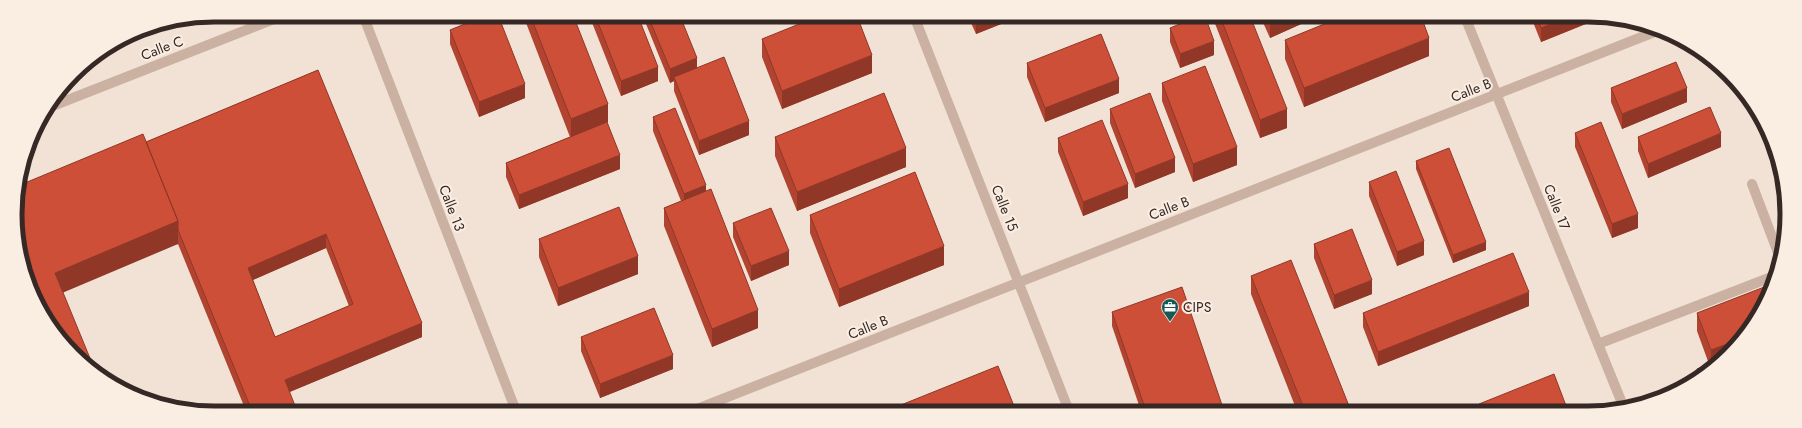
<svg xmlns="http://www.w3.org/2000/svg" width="1802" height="428" font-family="Jost,sans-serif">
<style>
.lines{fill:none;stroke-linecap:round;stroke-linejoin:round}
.service{stroke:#cbb1a1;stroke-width:10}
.minor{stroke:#cbb1a1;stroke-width:10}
.tertiary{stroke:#cbb1a1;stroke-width:10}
.wall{fill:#b14430;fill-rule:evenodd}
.shaded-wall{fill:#903727}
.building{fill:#ce4f38;stroke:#903727;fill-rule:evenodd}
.labels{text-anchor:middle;stroke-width:4;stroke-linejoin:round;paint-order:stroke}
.street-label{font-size:14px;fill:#352825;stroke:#faede2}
.poi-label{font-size:14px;fill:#352825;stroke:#faede2;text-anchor:start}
.rim{fill:none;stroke:#352825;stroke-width:5}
</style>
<rect width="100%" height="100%" fill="#f2e2d6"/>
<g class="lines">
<!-- service -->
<path class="service" d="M 1752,184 L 1780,258
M 1598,344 L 1774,276"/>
<!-- minor -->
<path class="minor" d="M 363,15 L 516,411
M 914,16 L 1069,411
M 50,107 L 284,15
M 692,411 L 1657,31"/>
<!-- tertiary -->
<path class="tertiary" d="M 1465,17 L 1624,408"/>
</g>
<!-- wall -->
<path class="wall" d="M 523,15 L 573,15 L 608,122 L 607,122 L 620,169 L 519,209 L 506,177 L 506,163 L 570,137 Z
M 589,15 L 638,16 L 658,81 L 621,96 Z
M 644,16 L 680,16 L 697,68 L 749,135 L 699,155 L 674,91 L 674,81 L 670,83 L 644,19 Z
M 968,16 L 1021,16 L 976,34 Z
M 1212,16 L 1250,16 L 1287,128 L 1260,138 Z
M 1261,16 L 1319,16 L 1270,38 L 1261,18 Z
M 1531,17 L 1603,17 L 1541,42 Z
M 1170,28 L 1214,55 L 1180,68 L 1170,42 Z
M 450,30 L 525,98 L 479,117 L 450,44 Z
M 762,39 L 872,73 L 782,109 L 762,57 Z
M 1285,40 L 1429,56 L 1304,107 L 1285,59 Z
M 1027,63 L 1119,93 L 1045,122 L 1027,77 Z
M 318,70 L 422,337 L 289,392 L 297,411 L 246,411 L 178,244 L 25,278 L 146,142 ZM 326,248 L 349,306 L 275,337 L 253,280 Z
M 1162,83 L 1237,165 L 1193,182 L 1162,101 Z
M 1611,88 L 1687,102 L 1622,129 L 1611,102 Z
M 1110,109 L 1175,172 L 1135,188 L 1110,123 Z
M 653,117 L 706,191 L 758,328 L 712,347 L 664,226 L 664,208 L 681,201 L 653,131 Z
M 1575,133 L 1638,228 L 1612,238 L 1575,147 Z
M 775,137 L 906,167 L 797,211 L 775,156 Z
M 1638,137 L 1721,147 L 1648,178 L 1638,151 Z
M 1058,138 L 1128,198 L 1083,216 L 1058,152 Z
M 1771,144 L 1780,163 L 1781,170 L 1771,145 Z
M 1416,161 L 1486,250 L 1453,263 L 1416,169 Z
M 1369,182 L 1424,255 L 1397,266 L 1369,196 Z
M 810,215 L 944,265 L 839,307 L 810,233 Z
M 733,223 L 789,265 L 751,281 L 733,237 Z
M 539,239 L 638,274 L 558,306 L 539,257 Z
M 1314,244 L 1372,294 L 1334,309 L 1314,258 Z
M 1251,276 L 1351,411 L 1297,411 L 1251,294 Z
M 1529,306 L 1378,366 L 1363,327 L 1363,313 Z
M 1112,312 L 1222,411 L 1141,411 L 1112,326 Z
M 1697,313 L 1729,355 L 1697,378 L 1697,369 L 1709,364 L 1697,331 Z
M 581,337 L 673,369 L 600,398 L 581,351 Z
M 1479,404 L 1568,411 L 1479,411 Z"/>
<!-- shaded-wall -->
<path class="shaded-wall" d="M 976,16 L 1021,16 L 976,34 Z
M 1278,16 L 1319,16 L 1270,38 L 1270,20 Z
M 1568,17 L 1603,17 L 1541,42 L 1541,28 Z
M 1429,38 L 1429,56 L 1304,107 L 1304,88 Z
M 1214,41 L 1214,55 L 1180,68 L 1180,54 Z
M 872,55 L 872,73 L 782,109 L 782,91 Z
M 697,58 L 697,72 L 674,77 L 674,81 L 670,83 L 670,69 Z
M 658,67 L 658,81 L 621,96 L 621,81 Z
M 1119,79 L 1119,93 L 1045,122 L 1045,108 Z
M 525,84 L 525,98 L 479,117 L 479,102 Z
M 1687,88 L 1687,102 L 1622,129 L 1622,114 Z
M 608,104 L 608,122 L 571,137 L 571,119 Z
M 1287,109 L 1287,128 L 1260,138 L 1260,120 Z
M 749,121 L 749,135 L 699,155 L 699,141 Z
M 1721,133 L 1721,147 L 1648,178 L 1648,164 Z
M 1237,147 L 1237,165 L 1193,182 L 1193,164 Z
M 906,148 L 906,167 L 797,211 L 797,192 Z
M 620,155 L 620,169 L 519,209 L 519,195 Z
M 1175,158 L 1175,172 L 1135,188 L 1135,174 Z
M 1128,184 L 1128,198 L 1083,216 L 1083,202 Z
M 706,185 L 706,199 L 684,208 L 684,194 Z
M 1638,214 L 1638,228 L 1612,238 L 1612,224 Z
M 178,221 L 178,244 L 55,296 L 55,273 Z
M 326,234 L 326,248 L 248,282 L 248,268 Z
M 1424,241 L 1424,255 L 1397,266 L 1397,252 Z
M 1486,242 L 1486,250 L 1453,263 L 1453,255 Z
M 944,246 L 944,265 L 839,307 L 839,289 Z
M 789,251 L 789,265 L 751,281 L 751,266 Z
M 638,256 L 638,274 L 558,306 L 558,288 Z
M 1372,280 L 1372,294 L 1334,309 L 1334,295 Z
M 1529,292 L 1529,306 L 1378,366 L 1378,352 Z
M 758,310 L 758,328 L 712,347 L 712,329 Z
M 422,323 L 422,337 L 285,394 L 285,380 Z
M 1740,339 L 1729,355 L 1711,368 L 1711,350 Z
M 673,355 L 673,369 L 600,398 L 600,384 Z
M 1222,405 L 1222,411 L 1203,411 Z"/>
<!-- building -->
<path class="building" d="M 487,15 L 498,15 L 525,84 L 479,102 L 450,30 Z
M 530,15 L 573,15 L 608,104 L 571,119 Z
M 595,15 L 638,16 L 658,67 L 621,81 Z
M 648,16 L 680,16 L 697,58 L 670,69 Z
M 819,16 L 857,16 L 872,55 L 782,91 L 762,39 Z
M 1199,16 L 1205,16 L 1214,41 L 1180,54 L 1170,28 Z
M 1220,16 L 1250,16 L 1287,109 L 1260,120 Z
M 1268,16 L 1278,16 L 1270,20 Z
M 1344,16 L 1421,16 L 1429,38 L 1304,88 L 1285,40 Z
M 1537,17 L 1568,17 L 1541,28 Z
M 1101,34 L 1119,79 L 1045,108 L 1027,63 Z
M 724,57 L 749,121 L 699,141 L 674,77 Z
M 1676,62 L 1687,88 L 1622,114 L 1611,88 Z
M 1205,66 L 1237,147 L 1193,164 L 1162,83 Z
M 318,70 L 422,323 L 285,380 L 297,411 L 252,411 L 178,230 L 178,221 L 146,142 ZM 326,234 L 353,304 L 275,337 L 248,268 Z
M 884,93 L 906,148 L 797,192 L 775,137 Z
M 1150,93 L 1175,158 L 1135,174 L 1110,109 Z
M 1710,107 L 1721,133 L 1648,164 L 1638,137 Z
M 675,108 L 706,185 L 684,194 L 653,117 Z
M 1102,120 L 1128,184 L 1083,202 L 1058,138 Z
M 607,122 L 620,155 L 519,195 L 506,163 Z
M 1601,122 L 1638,214 L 1612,224 L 1575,133 Z
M 143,134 L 178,221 L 55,273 L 94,368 L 56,335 L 25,278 L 15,201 L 20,185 Z
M 1449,148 L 1486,242 L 1453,255 L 1416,161 Z
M 1396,171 L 1424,241 L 1397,252 L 1369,182 Z
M 915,172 L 944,246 L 839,289 L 810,215 Z
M 711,189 L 758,310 L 712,329 L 664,208 Z
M 619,207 L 638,256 L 558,288 L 539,239 Z
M 771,208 L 789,251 L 751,266 L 733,223 Z
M 1352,229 L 1372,280 L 1334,295 L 1314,244 Z
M 1513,253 L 1529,292 L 1378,352 L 1363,313 Z
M 1291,260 L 1351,411 L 1305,411 L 1251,276 Z
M 1772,284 L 1766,302 L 1740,339 L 1711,350 L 1697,313 Z
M 1182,287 L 1222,405 L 1203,411 L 1146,411 L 1112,312 Z
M 654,308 L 673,355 L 600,384 L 581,337 Z
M 1726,357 L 1700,376 L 1697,369 Z
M 998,366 L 1016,411 L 886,411 Z
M 1554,374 L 1568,411 L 1482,411 L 1479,404 Z
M 1249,408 L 1250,411 L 1240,411 Z"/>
<!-- icons -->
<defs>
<g id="office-pin" transform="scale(0.9)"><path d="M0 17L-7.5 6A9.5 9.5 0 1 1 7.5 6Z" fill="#185857" stroke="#faede2"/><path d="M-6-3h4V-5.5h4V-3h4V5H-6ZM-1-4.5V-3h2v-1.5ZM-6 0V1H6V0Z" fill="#fff"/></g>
</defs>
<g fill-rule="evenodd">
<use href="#office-pin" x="1170" y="307"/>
</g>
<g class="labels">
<!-- street labels -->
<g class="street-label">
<text transform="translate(162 48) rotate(-21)" y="5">Calle C</text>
<text transform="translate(1471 90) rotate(-21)" y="5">Calle B</text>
<text transform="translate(1557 207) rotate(68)" y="5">Calle 17</text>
<text transform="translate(452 208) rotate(69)" y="5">Calle 13</text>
<text transform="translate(1005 208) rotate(68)" y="5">Calle 15</text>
<text transform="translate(1169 208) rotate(-21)" y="5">Calle B</text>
<text transform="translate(868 327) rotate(-22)" y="5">Calle B</text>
</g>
<!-- poi labels -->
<g class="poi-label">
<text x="1183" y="312">CIPS</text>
</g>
</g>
<!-- crop -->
<path d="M0 0H1802V428H0ZM214 22H1588A192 192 0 0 1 1780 214V214A192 192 0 0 1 1588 406H214A192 192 0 0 1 22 214V214A192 192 0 0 1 214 22Z" fill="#faede2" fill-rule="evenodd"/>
<path class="rim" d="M214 22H1588A192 192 0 0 1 1780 214V214A192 192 0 0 1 1588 406H214A192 192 0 0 1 22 214V214A192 192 0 0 1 214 22Z"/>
</svg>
